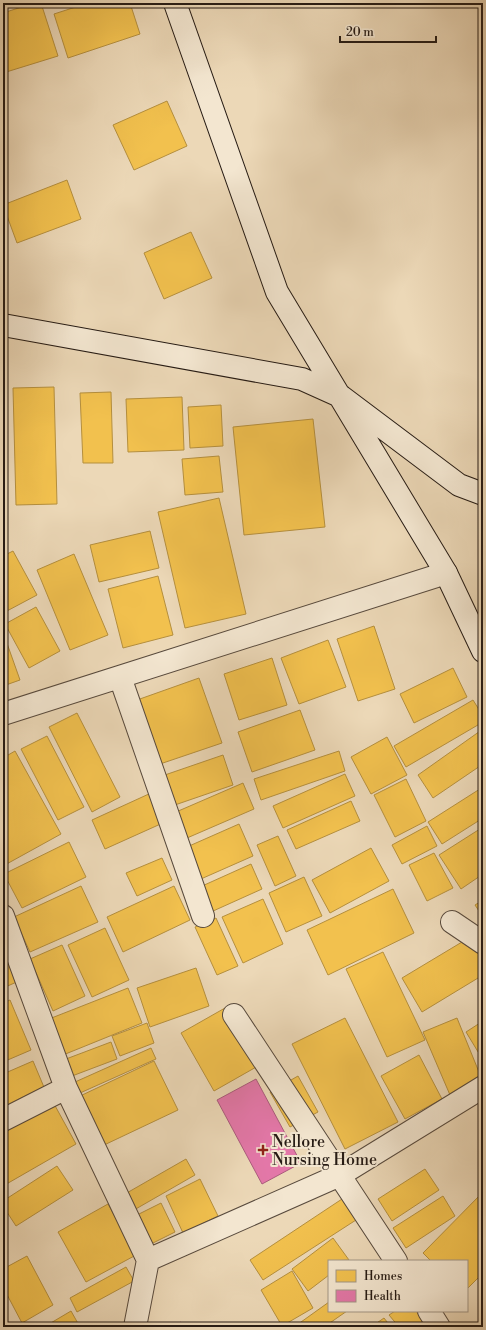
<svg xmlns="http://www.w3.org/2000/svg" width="486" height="1330" font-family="'Libre Bodoni',serif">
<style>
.homes{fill:#f2c14e;stroke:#b58f3d}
.health{fill:#e377a8;stroke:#aa5b7c}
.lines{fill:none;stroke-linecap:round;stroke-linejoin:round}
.street-casing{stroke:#584a3d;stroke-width:24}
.secondary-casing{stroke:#261b14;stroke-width:24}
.street{stroke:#f3e6d0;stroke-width:22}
.secondary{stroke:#f3e6d0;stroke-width:22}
.poi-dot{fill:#8f2418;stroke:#f3e6d0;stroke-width:1.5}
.labels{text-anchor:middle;stroke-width:4;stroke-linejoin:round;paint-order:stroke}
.poi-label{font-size:16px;fill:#261b14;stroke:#f3e6d0;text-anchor:start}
</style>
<rect width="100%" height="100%" fill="#ecd8b7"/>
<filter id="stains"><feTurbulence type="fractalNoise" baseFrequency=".005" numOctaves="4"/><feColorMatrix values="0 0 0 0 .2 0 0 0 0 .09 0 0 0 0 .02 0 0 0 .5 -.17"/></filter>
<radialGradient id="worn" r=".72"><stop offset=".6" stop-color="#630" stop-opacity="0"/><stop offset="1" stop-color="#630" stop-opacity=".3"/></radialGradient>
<!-- homes -->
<path class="homes" d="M 34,3 L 41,3 L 58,56 L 3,73 L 3,13 Z
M 88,3 L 130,3 L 140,34 L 68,58 L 54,14 Z
M 167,101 L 187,146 L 134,170 L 113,125 Z
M 67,180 L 81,219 L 17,243 L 3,205 Z
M 191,232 L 212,278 L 164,299 L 144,253 Z
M 54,387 L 57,504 L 16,505 L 13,388 Z
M 111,392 L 113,463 L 83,463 L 80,393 Z
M 182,397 L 184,450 L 128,452 L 126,399 Z
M 221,405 L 223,446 L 190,448 L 188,407 Z
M 313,419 L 325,527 L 244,535 L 233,427 Z
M 219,456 L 223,492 L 185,495 L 182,459 Z
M 219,498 L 246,614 L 185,628 L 158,512 Z
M 150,531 L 159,568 L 99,582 L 90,545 Z
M 13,551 L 37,595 L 5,612 L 3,608 L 3,556 Z
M 74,554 L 108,635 L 70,650 L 37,570 Z
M 158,576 L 173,635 L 123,648 L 108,589 Z
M 36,607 L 60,651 L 29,668 L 5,624 Z
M 374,626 L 395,689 L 358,701 L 337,639 Z
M 3,632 L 20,680 L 3,686 Z
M 328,640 L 346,687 L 299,704 L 281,658 Z
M 272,658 L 287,705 L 239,720 L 224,674 Z
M 453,668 L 467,697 L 414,723 L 400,694 Z
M 199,678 L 222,743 L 160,764 L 137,700 Z
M 473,700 L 483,716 L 483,722 L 406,767 L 394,746 Z
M 300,710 L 315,750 L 252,772 L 238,732 Z
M 77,713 L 120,797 L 92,812 L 49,727 Z
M 483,729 L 483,764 L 433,798 L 418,775 Z
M 47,736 L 84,807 L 58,820 L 21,749 Z
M 387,737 L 407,775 L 371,794 L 351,757 Z
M 15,751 L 61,834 L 3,866 L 3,758 Z
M 339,751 L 345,771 L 261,800 L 254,779 Z
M 223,755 L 233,785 L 169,807 L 159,777 Z
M 345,774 L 355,796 L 283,828 L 273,806 Z
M 406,779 L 426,821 L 395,837 L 374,795 Z
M 243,783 L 254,809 L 187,838 L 176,812 Z
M 483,787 L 483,818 L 442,844 L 428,822 Z
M 151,793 L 165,822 L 105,849 L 92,820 Z
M 351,801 L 360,821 L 296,849 L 287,830 Z
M 239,824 L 253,856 L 185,886 L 171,854 Z
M 427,826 L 437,846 L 402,864 L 392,845 Z
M 483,827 L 483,874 L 461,889 L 439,855 Z
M 278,836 L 296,876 L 275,886 L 257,845 Z
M 69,842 L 86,877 L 22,908 L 4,874 Z
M 371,848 L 389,881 L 330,913 L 312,880 Z
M 434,853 L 453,888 L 427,901 L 409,865 Z
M 162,858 L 172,880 L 137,896 L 126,873 Z
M 251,864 L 262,889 L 202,916 L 191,891 Z
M 304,877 L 322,916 L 286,932 L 269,893 Z
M 81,886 L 98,922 L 30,952 L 14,917 Z
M 174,886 L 190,920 L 123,952 L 107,917 Z
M 393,889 L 414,933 L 328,975 L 307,930 Z
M 263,899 L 283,944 L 243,963 L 222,917 Z
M 483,900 L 483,917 L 475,905 Z
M 216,918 L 238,966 L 217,975 L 195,927 Z
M 105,928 L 129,980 L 92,997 L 68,945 Z
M 472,936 L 483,955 L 483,975 L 422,1012 L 402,978 Z
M 62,945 L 85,996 L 53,1011 L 30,959 Z
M 3,947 L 19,981 L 3,988 Z
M 383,952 L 425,1040 L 387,1057 L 346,969 Z
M 196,968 L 209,1006 L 150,1027 L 137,988 Z
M 128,988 L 142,1023 L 63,1055 L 49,1019 Z
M 10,1000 L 31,1050 L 3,1062 L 3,1003 Z
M 225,1008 L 258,1066 L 214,1091 L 181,1033 Z
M 345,1018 L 398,1122 L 345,1149 L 292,1044 Z
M 457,1018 L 483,1082 L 450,1095 L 423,1032 Z
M 483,1021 L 483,1060 L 466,1032 Z
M 147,1023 L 154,1043 L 120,1056 L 112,1036 Z
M 111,1042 L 117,1059 L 72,1076 L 66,1059 Z
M 151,1048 L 156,1059 L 80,1093 L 75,1082 Z
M 419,1055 L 442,1099 L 405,1119 L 381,1076 Z
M 33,1061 L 46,1092 L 3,1110 L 3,1074 Z
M 154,1061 L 178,1110 L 102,1146 L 78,1097 Z
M 298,1076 L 318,1112 L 290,1127 L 270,1092 Z
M 53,1102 L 76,1144 L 3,1186 L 3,1130 Z
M 186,1159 L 195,1175 L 134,1210 L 125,1194 Z
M 57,1166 L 73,1190 L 16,1226 L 3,1206 L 3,1201 Z
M 425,1169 L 439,1190 L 392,1221 L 378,1199 Z
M 200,1179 L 218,1216 L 183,1233 L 166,1196 Z
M 483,1192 L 483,1273 L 467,1289 L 467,1261 L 431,1261 L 423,1253 Z
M 443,1196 L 455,1216 L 406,1248 L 393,1228 Z
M 342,1199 L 356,1220 L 263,1280 L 250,1260 Z
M 161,1203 L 175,1232 L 147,1246 L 133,1217 Z
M 108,1204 L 136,1255 L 86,1282 L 58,1232 Z
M 333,1238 L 349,1260 L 329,1261 L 329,1275 L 308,1291 L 292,1269 Z
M 27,1256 L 53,1305 L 22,1323 L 3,1287 L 3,1269 Z
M 126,1267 L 134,1281 L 77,1312 L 70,1298 Z
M 292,1271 L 313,1308 L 282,1326 L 261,1290 Z
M 329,1302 L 329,1311 L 347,1311 L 324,1327 L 294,1327 Z
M 71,1311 L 80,1327 L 44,1327 Z
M 395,1311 L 416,1311 L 426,1324 L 423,1327 L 399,1327 L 389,1315 Z
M 384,1318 L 391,1327 L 371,1327 Z"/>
<!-- health -->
<path class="health" d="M 256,1079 L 301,1163 L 262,1184 L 217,1100 Z
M 181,1322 L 184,1327 L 172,1327 Z"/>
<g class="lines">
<!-- street casing -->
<g class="street-casing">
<path id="street" d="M 120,677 L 203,916
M 3,714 L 446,573
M 3,916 L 66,1088 L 148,1260 L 135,1327
M 452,922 L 483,943
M 234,1015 L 396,1261
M 3,1120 L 66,1088
M 148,1260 L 340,1175 L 483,1087
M 429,1311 L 439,1327"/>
</g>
<!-- secondary casing -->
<g class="secondary-casing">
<path id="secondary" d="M 175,3 L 277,292 L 446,573 L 483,651
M 3,325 L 302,379 L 342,397 L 459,485 L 483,494"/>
</g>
<!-- street -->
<use href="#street" class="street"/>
<!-- secondary -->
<use href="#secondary" class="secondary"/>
</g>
<!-- markers -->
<path class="poi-dot" d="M261 1144h4v4h4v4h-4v4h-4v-4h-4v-4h4z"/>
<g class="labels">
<!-- poi labels -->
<g class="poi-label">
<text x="272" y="1147">Nellore<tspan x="272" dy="18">Nursing Home</tspan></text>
</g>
</g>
<!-- margin -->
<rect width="486" height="1330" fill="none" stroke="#ecd8b7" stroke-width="16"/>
<rect x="4" y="4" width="478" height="1322" fill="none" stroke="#261b14" stroke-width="2"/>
<rect x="8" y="8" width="470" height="1314" fill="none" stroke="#261b14"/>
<!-- legend -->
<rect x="328" y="1260" width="140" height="52" fill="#f3e6d0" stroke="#a19585"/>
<rect x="336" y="1270" width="20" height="12" fill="#f2c14e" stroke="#a19585"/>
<text x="364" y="1280" font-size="12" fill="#261b14">Homes</text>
<rect x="336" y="1290" width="20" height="12" fill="#e377a8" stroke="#a19585"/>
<text x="364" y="1300" font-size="12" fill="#261b14">Health</text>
<!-- scale -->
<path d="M340 36v6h96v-6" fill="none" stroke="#261b14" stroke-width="2"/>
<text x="346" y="36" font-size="12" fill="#261b14" stroke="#f3e6d0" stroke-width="3" paint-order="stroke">20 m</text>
<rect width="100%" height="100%" filter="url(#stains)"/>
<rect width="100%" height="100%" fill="url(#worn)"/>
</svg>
